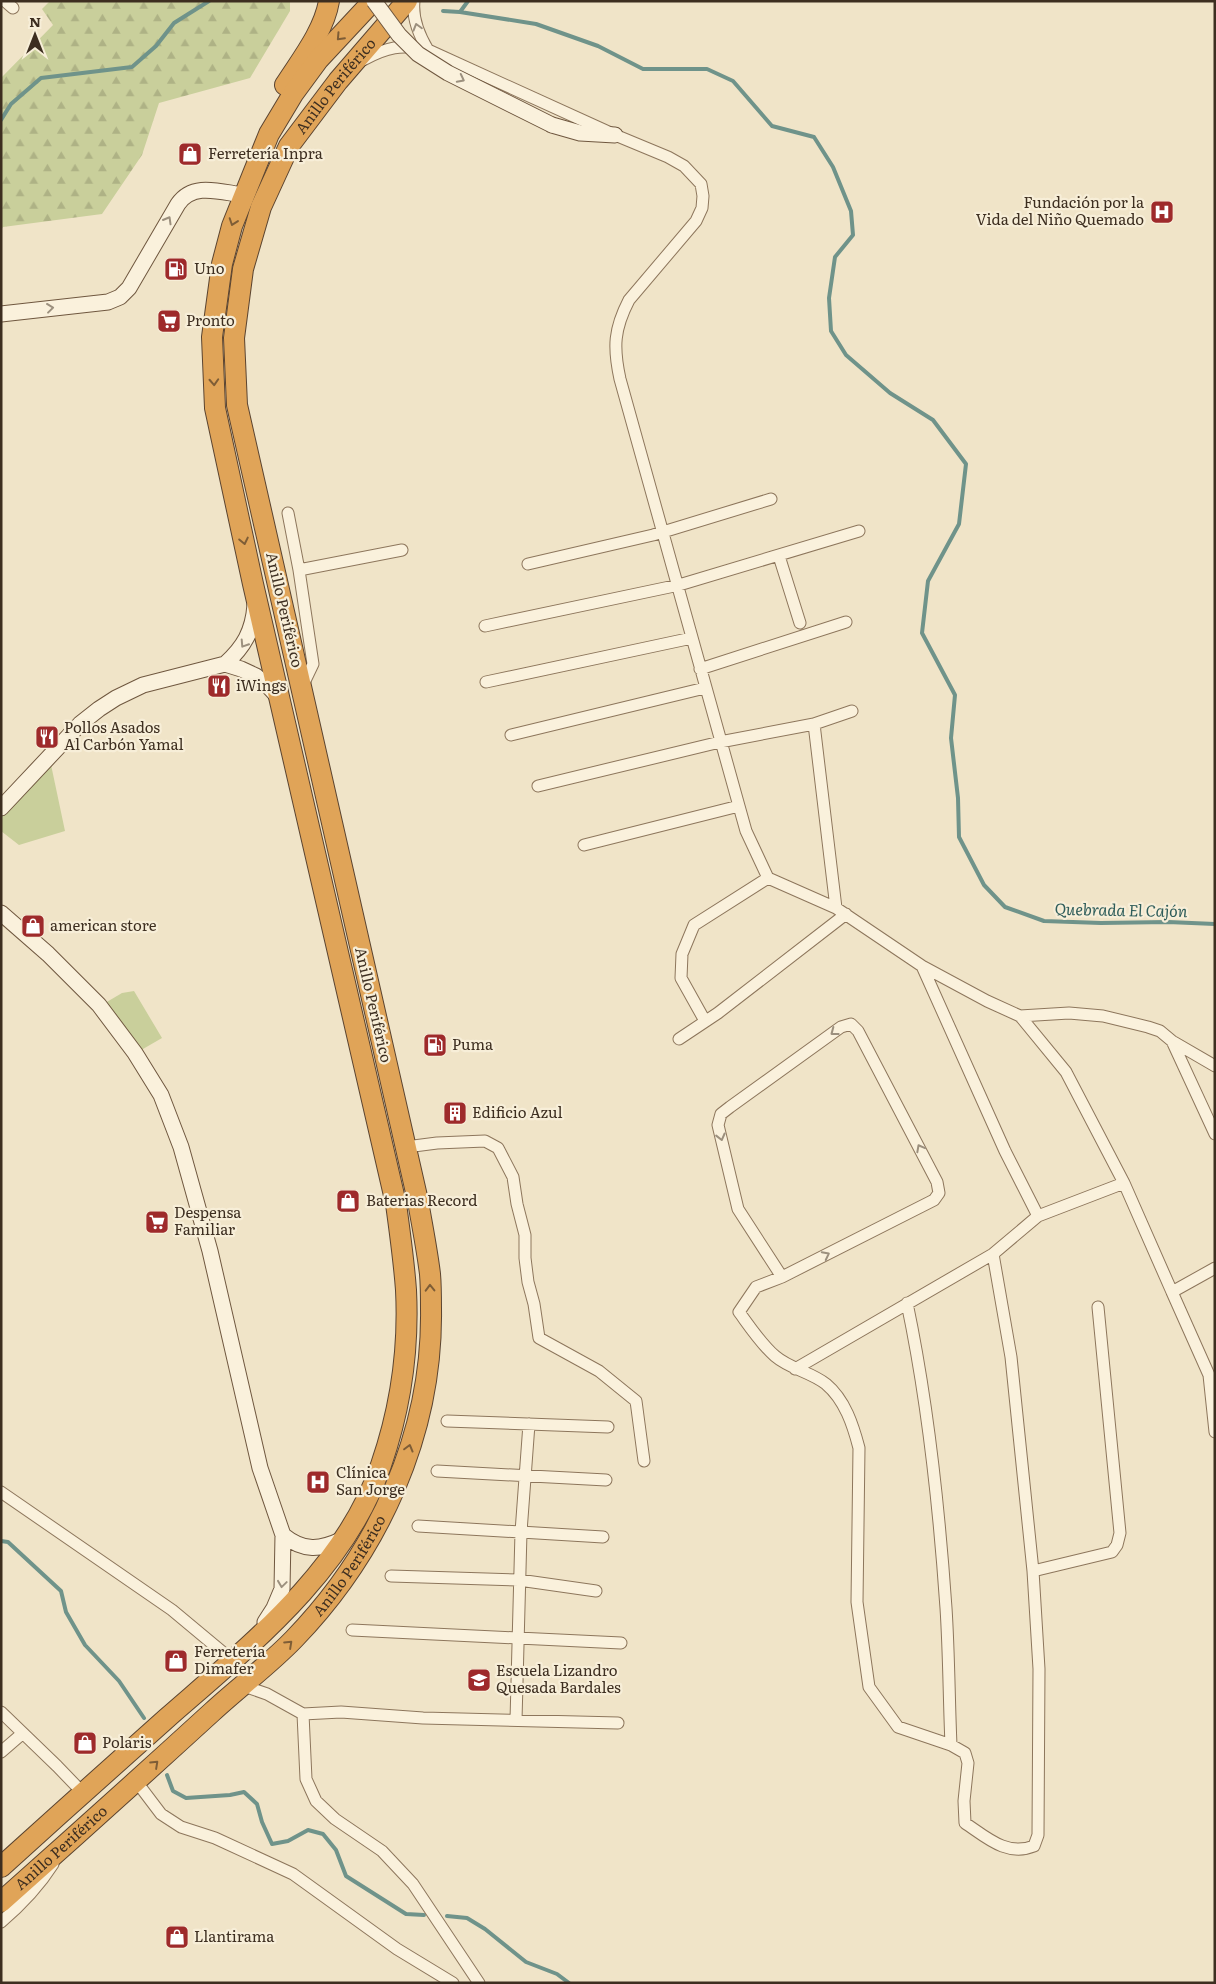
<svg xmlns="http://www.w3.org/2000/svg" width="1216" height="1984" font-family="Literata,serif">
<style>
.forest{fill:url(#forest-firs)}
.green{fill:#c9cf9b}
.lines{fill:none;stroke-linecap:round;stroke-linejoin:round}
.stream{stroke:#6f938a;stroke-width:4}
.street-casing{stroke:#8d765c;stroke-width:13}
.secondary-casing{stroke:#6f573f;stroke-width:17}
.highway-casing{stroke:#5b4430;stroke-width:22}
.street{stroke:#faf1dc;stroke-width:11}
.secondary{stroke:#faf1dc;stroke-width:15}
.highway{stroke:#e0a458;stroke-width:20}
.secondary-bridge-casing{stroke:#6f573f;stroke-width:17;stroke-linecap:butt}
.secondary-bridge{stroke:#faf1dc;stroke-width:15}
.oneway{stroke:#9c907e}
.oneway2{stroke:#7e5d36}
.labels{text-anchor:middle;stroke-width:4.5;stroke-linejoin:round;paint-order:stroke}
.street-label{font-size:15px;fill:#3d2e20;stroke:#f7eed8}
.poi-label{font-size:15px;fill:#3d2e20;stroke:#f7eed8;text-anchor:start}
.water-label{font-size:16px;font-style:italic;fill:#2f5d5a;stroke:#f7eed8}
</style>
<defs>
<pattern id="forest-firs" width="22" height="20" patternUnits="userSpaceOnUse" patternTransform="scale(1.25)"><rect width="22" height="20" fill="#c9cf9b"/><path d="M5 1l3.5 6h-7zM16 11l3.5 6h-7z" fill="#aeb285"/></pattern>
</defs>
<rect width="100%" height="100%" fill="#f0e4c8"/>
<!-- forest -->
<path class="forest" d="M 50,1 L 290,1 L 290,11 L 250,78 L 159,103 L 142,155 L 102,214 L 3,227 L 1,230 L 1,78 L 53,25 L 42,9 Z"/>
<!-- green -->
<path class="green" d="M 50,760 L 65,831 L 19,845 L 1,831 L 1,809 Z
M 134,991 L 162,1038 L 136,1053 L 100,1006 L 122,993 Z"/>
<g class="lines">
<!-- stream -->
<path class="stream" d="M 443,11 L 460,12 L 536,24 L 598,46 L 643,69 L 707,69 L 733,81 L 772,126 L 814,137 L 833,167 L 851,211 L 853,235 L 835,257 L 829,298 L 831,331 L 846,355 L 890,393 L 933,420 L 966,464 L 959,524 L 928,581 L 922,633 L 955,695 L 951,738 L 958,798 L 959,837 L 984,885 L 1005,907 L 1044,921 L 1101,923 L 1168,922 L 1215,924
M 460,12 L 468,1
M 1,120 L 11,104 L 41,78 L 132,67 L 156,46 L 174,23 L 209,1
M 1,1541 L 8,1542 L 61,1591 L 66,1612 L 85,1645 L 119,1681 L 144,1718
M 167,1775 L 173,1791 L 186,1798 L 230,1795 L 244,1792 L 257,1804 L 262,1822 L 272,1844 L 288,1841 L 308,1830 L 323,1834 L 336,1850 L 346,1876 L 406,1914 L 424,1915
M 447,1916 L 467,1918 L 485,1929 L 526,1962 L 557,1974 L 569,1983"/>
<!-- street casing -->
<g class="street-casing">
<path id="street" d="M 5,1 L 13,8
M 414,1 C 412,19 419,35 428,50
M 363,60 C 387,47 401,44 428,50 L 615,135 L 668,157 L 684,166 L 701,184 L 703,196 L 702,208 L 696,221 L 629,300 C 614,329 613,347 620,379 L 739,806 L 746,831 L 768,878 L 836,908 L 922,966 L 987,1001 L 1020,1016 L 1066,1072 L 1124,1183 L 1172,1292
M 288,513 L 299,570 L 313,664 L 302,687
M 779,556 L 800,623
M 528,564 L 653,535 L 771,499
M 299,570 L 402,550
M 485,626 L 679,585 L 859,531
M 700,669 L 846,622
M 486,682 L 692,638
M 814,724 L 836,908
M 511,735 L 705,688
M 538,786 L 720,742 L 814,724 L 852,711
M 584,845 L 739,806
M 922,966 L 1005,1151 L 1038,1216
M 1020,1016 L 1069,1013 L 1103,1016 L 1148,1027 L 1160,1031 L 1172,1041 L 1215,1066
M 705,1021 L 681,978 L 682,954 L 694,925 L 768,878
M 679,1039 L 718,1013 L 846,914
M 1172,1041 L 1215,1134
M 406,1147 L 437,1143 L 485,1141 L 498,1148 L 513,1177 L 517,1204 L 525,1235 L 525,1258 L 528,1282 L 534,1304 L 539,1338 L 599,1371 L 636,1401 L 644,1461
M 1215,1268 L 1172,1292 L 1209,1375 L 1215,1432
M 782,1277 L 738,1209 L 718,1125 L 721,1114 L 730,1107 L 841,1027 L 851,1024 L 858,1031 L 937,1182 L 939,1193 L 934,1200 L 782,1277 L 756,1287 L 739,1312 C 750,1327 761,1344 775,1356 C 790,1369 811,1372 826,1384 C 845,1400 853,1425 859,1448 L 857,1602 L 869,1687 L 898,1727 L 951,1745 L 965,1753 L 968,1763 L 964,1801 L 965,1823 C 986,1837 1007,1857 1034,1846 L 1038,1835 L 1039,1669 L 1033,1571 L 1011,1357 L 993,1254
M 907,1303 C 928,1403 939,1506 946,1608 C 949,1654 949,1700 951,1745
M 795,1369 L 993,1254 L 1038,1216 L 1124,1183
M 447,1421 L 608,1427
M 437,1471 L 606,1480
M 1,1492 L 172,1610 L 232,1660
M 418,1526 L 603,1537
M 1033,1571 L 1112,1552 L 1117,1545 L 1120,1533 L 1098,1307
M 391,1576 L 519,1580 L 596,1591
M 352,1630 L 621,1643
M 241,1685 L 267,1694 L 303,1714 L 341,1712 L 423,1718 L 618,1723
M 1,1712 L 57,1766 L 83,1793
M 303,1714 L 306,1779 L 316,1801 L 335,1819 L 382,1851 L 413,1884 L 479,1983
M 516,1720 L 521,1532 L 529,1424
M 1,1752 L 23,1733
M 136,1781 L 161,1814 L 181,1827 L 215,1838 L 293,1874 L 397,1949 L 453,1983
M 1,1922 C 21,1905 39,1886 53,1864"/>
</g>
<!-- secondary casing -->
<g class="secondary-casing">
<path id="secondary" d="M 552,125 L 580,133 L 615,135
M 1,314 L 108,302 L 120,297 L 129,288 L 178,204 C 193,182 220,192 243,195
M 225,664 C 244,647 253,631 255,605
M 1,808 L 80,724 L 99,709 L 116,698 L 143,685 L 225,664 L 241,669 L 256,676 L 268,686 L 279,698
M 1,913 L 48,954 L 99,1005 L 135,1053 L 161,1095 L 181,1147 L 210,1251 L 260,1468 L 283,1535 L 282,1589 L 274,1608 L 265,1622
M 283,1535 C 304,1552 320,1550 343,1539"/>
</g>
<!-- highway casing -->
<g class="highway-casing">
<g id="highway">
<path d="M 285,85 C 301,60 324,31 329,1"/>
<path d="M 1,1867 C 56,1817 112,1767 167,1718 C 248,1647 345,1571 381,1465 C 400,1410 409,1349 406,1290 C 404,1262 400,1233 396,1204 L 253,584 L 215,408 L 212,337 L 222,264 L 232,226 L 269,134 L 293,94 L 318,60 L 373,1"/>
<path id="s1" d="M 1,1902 C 72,1839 142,1776 212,1712 C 239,1687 269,1665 294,1639 C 379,1551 433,1433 431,1309 C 431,1297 431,1285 430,1274 C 427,1249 422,1225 418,1201 L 237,405 L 234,338 L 243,269 L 261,207 L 289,146 L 338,81 L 407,1"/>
</g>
</g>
<!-- street -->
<use href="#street" class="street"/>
<!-- secondary -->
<use href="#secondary" class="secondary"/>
<!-- highway -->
<use href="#highway" class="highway"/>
<!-- secondary-bridge casing -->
<g class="secondary-bridge-casing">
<path id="secondary-bridge" d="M 374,1 L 399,35 L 418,54 L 448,73 L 552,125"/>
</g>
<!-- secondary-bridge -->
<use href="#secondary-bridge" class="secondary-bridge"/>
</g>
<!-- one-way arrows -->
<defs><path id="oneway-chevron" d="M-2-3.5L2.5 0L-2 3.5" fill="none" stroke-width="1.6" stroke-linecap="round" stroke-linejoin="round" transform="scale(1.25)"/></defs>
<g class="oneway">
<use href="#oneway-chevron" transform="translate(417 27) rotate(-106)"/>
<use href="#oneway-chevron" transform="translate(461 79) rotate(27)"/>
<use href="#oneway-chevron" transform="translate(168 220) rotate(-60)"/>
<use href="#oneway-chevron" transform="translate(50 308) rotate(-7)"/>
<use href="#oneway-chevron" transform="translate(244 644) rotate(123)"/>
<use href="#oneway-chevron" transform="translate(834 1032) rotate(143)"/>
<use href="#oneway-chevron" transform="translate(721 1137) rotate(76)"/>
<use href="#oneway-chevron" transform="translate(920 1148) rotate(-118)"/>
<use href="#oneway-chevron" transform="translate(826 1255) rotate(-27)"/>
<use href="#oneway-chevron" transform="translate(282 1584) rotate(98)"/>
</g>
<g class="oneway2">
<use href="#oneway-chevron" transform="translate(340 37) rotate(133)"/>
<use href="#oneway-chevron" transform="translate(233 222) rotate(109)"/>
<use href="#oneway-chevron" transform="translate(214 382) rotate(87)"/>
<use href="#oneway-chevron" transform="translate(244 541) rotate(78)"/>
<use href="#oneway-chevron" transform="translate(430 1288) rotate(-91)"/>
<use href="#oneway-chevron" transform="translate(409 1448) rotate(-75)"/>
<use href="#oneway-chevron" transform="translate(289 1644) rotate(-43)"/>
<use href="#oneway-chevron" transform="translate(155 1764) rotate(-43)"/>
</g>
<!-- icons -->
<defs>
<g id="shop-square" transform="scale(1.25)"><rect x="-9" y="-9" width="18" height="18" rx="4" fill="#9e2a2b" stroke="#f7eed8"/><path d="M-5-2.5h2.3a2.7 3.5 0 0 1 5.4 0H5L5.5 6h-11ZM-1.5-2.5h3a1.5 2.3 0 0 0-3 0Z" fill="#fff"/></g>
<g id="hospital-square" transform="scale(1.25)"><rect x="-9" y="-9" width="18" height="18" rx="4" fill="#9e2a2b" stroke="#f7eed8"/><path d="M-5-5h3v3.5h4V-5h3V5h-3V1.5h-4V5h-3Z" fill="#fff"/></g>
<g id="fuel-square" transform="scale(1.25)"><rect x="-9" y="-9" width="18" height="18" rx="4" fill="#9e2a2b" stroke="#f7eed8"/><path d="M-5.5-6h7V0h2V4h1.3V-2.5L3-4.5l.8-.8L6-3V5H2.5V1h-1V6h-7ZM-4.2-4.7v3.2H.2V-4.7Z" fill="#fff"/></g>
<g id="supermarket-square" transform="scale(1.25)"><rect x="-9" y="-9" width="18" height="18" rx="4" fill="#9e2a2b" stroke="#f7eed8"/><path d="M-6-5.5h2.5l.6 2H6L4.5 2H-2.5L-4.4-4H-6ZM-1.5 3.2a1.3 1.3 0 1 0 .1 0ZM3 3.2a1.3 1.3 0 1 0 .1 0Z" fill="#fff"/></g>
<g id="restaurant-square" transform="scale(1.25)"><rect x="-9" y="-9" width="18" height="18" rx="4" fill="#9e2a2b" stroke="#f7eed8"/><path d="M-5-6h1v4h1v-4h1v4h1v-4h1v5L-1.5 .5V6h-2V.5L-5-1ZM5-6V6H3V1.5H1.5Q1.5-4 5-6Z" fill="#fff"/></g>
<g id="building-square" transform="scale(1.25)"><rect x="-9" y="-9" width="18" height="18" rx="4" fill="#9e2a2b" stroke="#f7eed8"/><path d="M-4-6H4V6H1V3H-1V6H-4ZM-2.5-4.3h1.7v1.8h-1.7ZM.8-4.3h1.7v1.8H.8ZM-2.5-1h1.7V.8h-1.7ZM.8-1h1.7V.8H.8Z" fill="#fff"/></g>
<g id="school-square" transform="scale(1.25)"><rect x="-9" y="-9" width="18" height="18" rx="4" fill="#9e2a2b" stroke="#f7eed8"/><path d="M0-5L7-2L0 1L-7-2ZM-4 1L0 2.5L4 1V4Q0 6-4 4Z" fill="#fff"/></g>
</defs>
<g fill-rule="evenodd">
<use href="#shop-square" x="190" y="154"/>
<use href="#hospital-square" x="1162" y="212"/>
<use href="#fuel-square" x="176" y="269"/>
<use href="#supermarket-square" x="169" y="321"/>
<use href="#restaurant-square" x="219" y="686"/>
<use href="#restaurant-square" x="47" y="737"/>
<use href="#shop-square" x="33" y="926"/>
<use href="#fuel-square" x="435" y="1045"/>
<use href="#building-square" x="455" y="1113"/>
<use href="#shop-square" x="348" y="1201"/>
<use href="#supermarket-square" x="157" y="1222"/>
<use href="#hospital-square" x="318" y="1482"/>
<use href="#shop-square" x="176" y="1661"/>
<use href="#school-square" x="479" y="1680"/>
<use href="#shop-square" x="85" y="1743"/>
<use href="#shop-square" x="177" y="1937"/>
</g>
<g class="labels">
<!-- street labels -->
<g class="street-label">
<text dy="5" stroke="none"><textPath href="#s1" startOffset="2030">Anillo Periférico</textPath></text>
<text transform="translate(284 610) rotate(77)" y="5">Anillo Periférico</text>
<text transform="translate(373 1005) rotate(77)" y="5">Anillo Periférico</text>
<text dy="5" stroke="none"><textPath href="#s1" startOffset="486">Anillo Periférico</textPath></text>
<text dy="5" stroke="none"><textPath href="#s1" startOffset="81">Anillo Periférico</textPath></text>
</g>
<!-- poi labels -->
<g class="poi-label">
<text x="208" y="159">Ferretería Inpra</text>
<text x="1144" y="208" text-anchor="end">Fundación por la<tspan x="1144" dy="17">Vida del Niño Quemado</tspan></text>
<text x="194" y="274">Uno</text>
<text x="186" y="326">Pronto</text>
<text x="236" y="691">iWings</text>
<text x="64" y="733">Pollos Asados<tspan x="64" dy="17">Al Carbón Yamal</tspan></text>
<text x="50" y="931">american store</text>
<text x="452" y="1050">Puma</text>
<text x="472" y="1118">Edificio Azul</text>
<text x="366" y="1206">Baterias Record</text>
<text x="174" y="1218">Despensa<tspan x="174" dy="17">Familiar</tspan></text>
<text x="336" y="1478">Clínica<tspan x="336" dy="17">San Jorge</tspan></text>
<text x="194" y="1657">Ferretería<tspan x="194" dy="17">Dimafer</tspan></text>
<text x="496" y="1676">Escuela Lizandro<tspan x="496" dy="17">Quesada Bardales</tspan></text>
<text x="102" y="1748">Polaris</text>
<text x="194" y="1942">Llantirama</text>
</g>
<!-- water labels -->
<g class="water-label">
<text transform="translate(1121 910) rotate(1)" y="6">Quebrada El Cajón</text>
</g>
</g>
<!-- border -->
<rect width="1216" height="1984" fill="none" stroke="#3d2e20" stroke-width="5"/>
<!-- north arrow -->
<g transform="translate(35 35)" stroke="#f7eed8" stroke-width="4" paint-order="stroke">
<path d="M0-4L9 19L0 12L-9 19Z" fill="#3d2e20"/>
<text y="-8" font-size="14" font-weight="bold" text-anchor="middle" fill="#3d2e20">N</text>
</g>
</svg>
